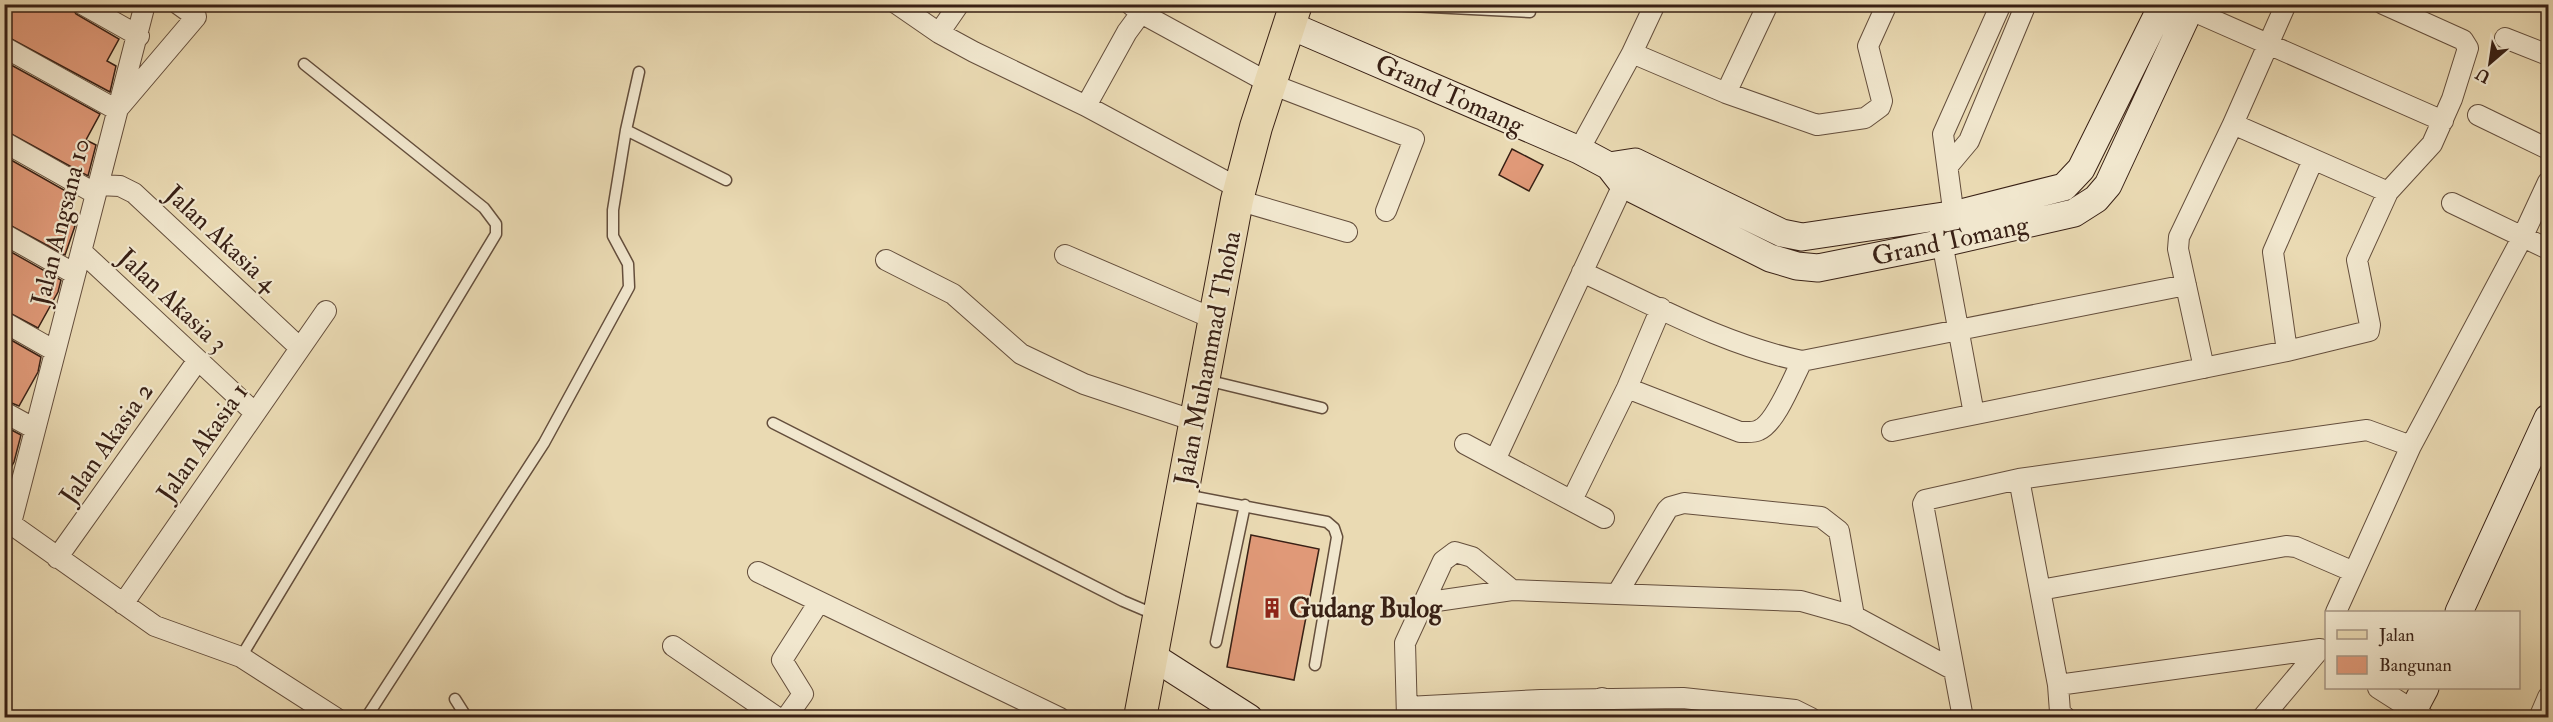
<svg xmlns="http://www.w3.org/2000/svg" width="2553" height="722" font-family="'IM FELL Double Pica',serif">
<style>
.building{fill:#e09978;stroke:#382015;stroke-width:1.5}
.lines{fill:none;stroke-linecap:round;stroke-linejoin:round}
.lane-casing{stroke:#644e3c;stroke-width:13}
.street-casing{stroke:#644e3c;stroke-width:22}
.secondary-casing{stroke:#382015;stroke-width:29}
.primary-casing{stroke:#382015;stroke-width:34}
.lane{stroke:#f1e7ce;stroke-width:10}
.street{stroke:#f1e7ce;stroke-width:20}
.secondary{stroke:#f1e7ce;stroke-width:27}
.primary{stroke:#eadab3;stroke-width:32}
.labels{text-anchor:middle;stroke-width:4.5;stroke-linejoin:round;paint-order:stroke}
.street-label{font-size:26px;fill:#382015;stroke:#f1e7ce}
.poi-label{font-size:26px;font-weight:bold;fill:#382015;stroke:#f1e7ce;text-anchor:start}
</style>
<rect width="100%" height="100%" fill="#eadab3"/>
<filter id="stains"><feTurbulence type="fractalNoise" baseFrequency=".00333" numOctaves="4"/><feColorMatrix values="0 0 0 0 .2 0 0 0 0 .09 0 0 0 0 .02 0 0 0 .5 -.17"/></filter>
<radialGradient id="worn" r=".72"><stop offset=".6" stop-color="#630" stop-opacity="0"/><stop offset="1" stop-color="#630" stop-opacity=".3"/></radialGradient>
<!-- building -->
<path class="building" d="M 9,4 L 70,4 L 76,14 L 119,39 L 107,61 L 116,66 L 110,92 L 4,35 L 4,13 Z
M 4,61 L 100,114 L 86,140 L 96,145 L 88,176 L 4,130 Z
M 1512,149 L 1543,165 L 1529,191 L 1499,175 Z
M 4,156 L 71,194 L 58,216 L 75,226 L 65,255 L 4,222 Z
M 4,248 L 61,280 L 58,292 L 38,328 L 4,310 Z
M 4,336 L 41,357 L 38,372 L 19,406 L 4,400 Z
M 4,426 L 21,435 L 14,462 L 4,480 Z
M 1251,535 L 1319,549 L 1294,680 L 1227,667 Z"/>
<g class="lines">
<!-- lane casing -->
<g class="lane-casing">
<path id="lane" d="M 1371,4 L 1530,12
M 626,130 L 726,180
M 1206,380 L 1322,408
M 773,423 L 1123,601 L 1156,615
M 1185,495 L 1327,522 L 1334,528 L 1337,537 L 1315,665
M 1216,642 L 1245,505
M 241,657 L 496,234 L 496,224 L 484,208 L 304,64
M 455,699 L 467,718
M 366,718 L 544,443 L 629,287 L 628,264 L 613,236 L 613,210 L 626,130 L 639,72"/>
</g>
<!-- street casing -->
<g class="street-casing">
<path id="street" d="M 82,4 L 139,36
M 897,4 L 939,33 L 974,52 L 1086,106 L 1240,189
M 1130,4 L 1141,13 L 1271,84 L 1414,139 L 1386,211
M 2177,4 L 2443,121
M 939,33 L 959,4
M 2505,38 L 2548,55
M 4,47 L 117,110 L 196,17 L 178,4
M 1632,53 L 1726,93 L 1817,125 L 1865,118 L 1880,107 L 1882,101 L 1868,46 L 1887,4
M 1726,93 L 1768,4
M 1086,106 L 1127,32 L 1141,13
M 2478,115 L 2548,149
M 2233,124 L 2388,192
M 4,142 L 96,194
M 1579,150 L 1632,53 L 1655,4
M 1948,166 L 1969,141 L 2026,4
M 98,185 L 120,186 L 134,193 L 300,348
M 1237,200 L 1347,232
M 2452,203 L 2548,249
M 1957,214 L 1952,202 L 1943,134 L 2001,4
M 1940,231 L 1974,414
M 4,234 L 75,274
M 81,251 L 255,413
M 1065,255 L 1214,319
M 886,260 L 953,294 L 1021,354 L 1084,384 L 1195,421
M 1582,272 C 1654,305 1724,345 1802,361 L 2186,285
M 4,322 L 55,351
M 2287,351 L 2273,252 L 2313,160
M 2204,368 L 2178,249 L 2179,237 L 2233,124 L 2286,4
M 1627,388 L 1740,432 C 1747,432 1753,433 1759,430 C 1776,423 1793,378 1802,361
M 4,412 L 35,429
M 1892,431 L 2287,351 L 2369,331 L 2370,325 L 2357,260 L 2388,192 L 2432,144 L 2452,99 L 2468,48 L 2463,40 L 2383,4
M 1465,444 L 1604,518
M 1495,460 L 1629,172
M 2019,479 L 2058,685 L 2060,712 L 2066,718
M 1572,500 L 1627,388 L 1661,308
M 4,519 L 155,626 L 241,657 L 336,718
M 11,523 L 145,4
M 57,558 L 198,360
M 758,572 L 1060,718
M 2040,590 L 2286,546 L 2296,547 L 2354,572
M 1617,594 L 1667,510 L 1670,507 L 1684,503 L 1821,517 L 1839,531 L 1854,616
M 1423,603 L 1512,590 L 1801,601 L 1854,616 L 1954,670
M 123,604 L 326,311
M 2336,612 L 2411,446 L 2522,238 L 2548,182
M 673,646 L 778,718
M 2058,685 L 2320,649
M 2378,688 L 2425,718
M 1602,698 L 1602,718
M 1407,707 L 1541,700 L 1683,698 L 1795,710 L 1811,718
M 786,718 L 803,694 L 782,660 L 819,602
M 1407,718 L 1405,643 L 1443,561 L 1455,552 L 1472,557 L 1512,590
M 1963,718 L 1923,504 L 1925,500 L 2019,479 L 2367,430 L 2411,446
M 2262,718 L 2320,649
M 2539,718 L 2548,697"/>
</g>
<!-- secondary casing -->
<g class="secondary-casing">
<path id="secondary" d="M 1289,25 L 1579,150 L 1609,166 L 1623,184 L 1770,258 L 1797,266 L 1818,268 L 1943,243 L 2074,213 L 2096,199 L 2108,185 L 2192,4
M 1609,166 L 1635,162 L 1782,233 L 1802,237 L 1957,214 L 2064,187 L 2081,169 L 2163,4
M 2459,612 L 2548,418
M 1152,656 L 1249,718
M 2409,718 L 2425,688"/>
</g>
<!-- primary casing -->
<g class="primary-casing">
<path id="primary" d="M 1140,718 L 1237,200 L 1256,127 L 1296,4"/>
</g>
<!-- lane -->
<use href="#lane" class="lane"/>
<!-- street -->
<use href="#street" class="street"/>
<!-- secondary -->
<use href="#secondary" class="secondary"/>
<!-- primary -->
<use href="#primary" class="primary"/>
</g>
<!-- icons -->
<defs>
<g id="building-bare" transform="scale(1.62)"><path d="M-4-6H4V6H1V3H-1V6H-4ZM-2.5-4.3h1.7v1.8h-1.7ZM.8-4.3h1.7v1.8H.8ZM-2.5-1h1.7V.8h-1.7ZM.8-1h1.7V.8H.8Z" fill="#8f2418" stroke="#f1e7ce" stroke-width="2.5" paint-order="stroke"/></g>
</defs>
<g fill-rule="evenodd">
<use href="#building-bare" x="1272" y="608"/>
</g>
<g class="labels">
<!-- street labels -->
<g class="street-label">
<text transform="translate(1450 94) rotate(24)" y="9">Grand Tomang</text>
<text transform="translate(60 222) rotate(-76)" y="9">Jalan Angsana 10</text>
<text transform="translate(222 238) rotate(43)" y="9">Jalan Akasia 4</text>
<text transform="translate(1950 240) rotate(-12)" y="9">Grand Tomang</text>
<text transform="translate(173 300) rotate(43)" y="9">Jalan Akasia 3</text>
<text transform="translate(1207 358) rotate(-79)" y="9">Jalan Muhammad Thoha</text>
<text transform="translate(202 442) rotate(-55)" y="9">Jalan Akasia 1</text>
<text transform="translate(106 443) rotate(-55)" y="9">Jalan Akasia 2</text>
</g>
<!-- poi labels -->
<g class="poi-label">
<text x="1289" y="617">Gudang Bulog</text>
</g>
</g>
<!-- margin -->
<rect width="2553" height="722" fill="none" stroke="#eadab3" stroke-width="24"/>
<rect x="6" y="6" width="2541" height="710" fill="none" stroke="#382015" stroke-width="3"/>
<rect x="12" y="12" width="2529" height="698" fill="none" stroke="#382015" stroke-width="1.5"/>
<!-- legend -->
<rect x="2325" y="611" width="195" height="78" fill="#f1e7ce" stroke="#a79784" stroke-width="1.5"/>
<rect x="2337" y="630" width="30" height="9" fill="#eadab3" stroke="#a79784" stroke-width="1.5"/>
<text x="2379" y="641" font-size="18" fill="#382015">Jalan</text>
<rect x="2337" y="656" width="30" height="18" fill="#e09978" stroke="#a79784" stroke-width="1.5"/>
<text x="2379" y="671" font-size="18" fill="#382015">Bangunan</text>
<!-- north arrow -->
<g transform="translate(2490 63) rotate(209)" stroke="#f1e7ce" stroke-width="4.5" paint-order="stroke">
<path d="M0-4.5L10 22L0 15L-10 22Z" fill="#382015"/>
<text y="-9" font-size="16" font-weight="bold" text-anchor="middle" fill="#382015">U</text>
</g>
<rect width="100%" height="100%" filter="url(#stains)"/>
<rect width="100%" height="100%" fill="url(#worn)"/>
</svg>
